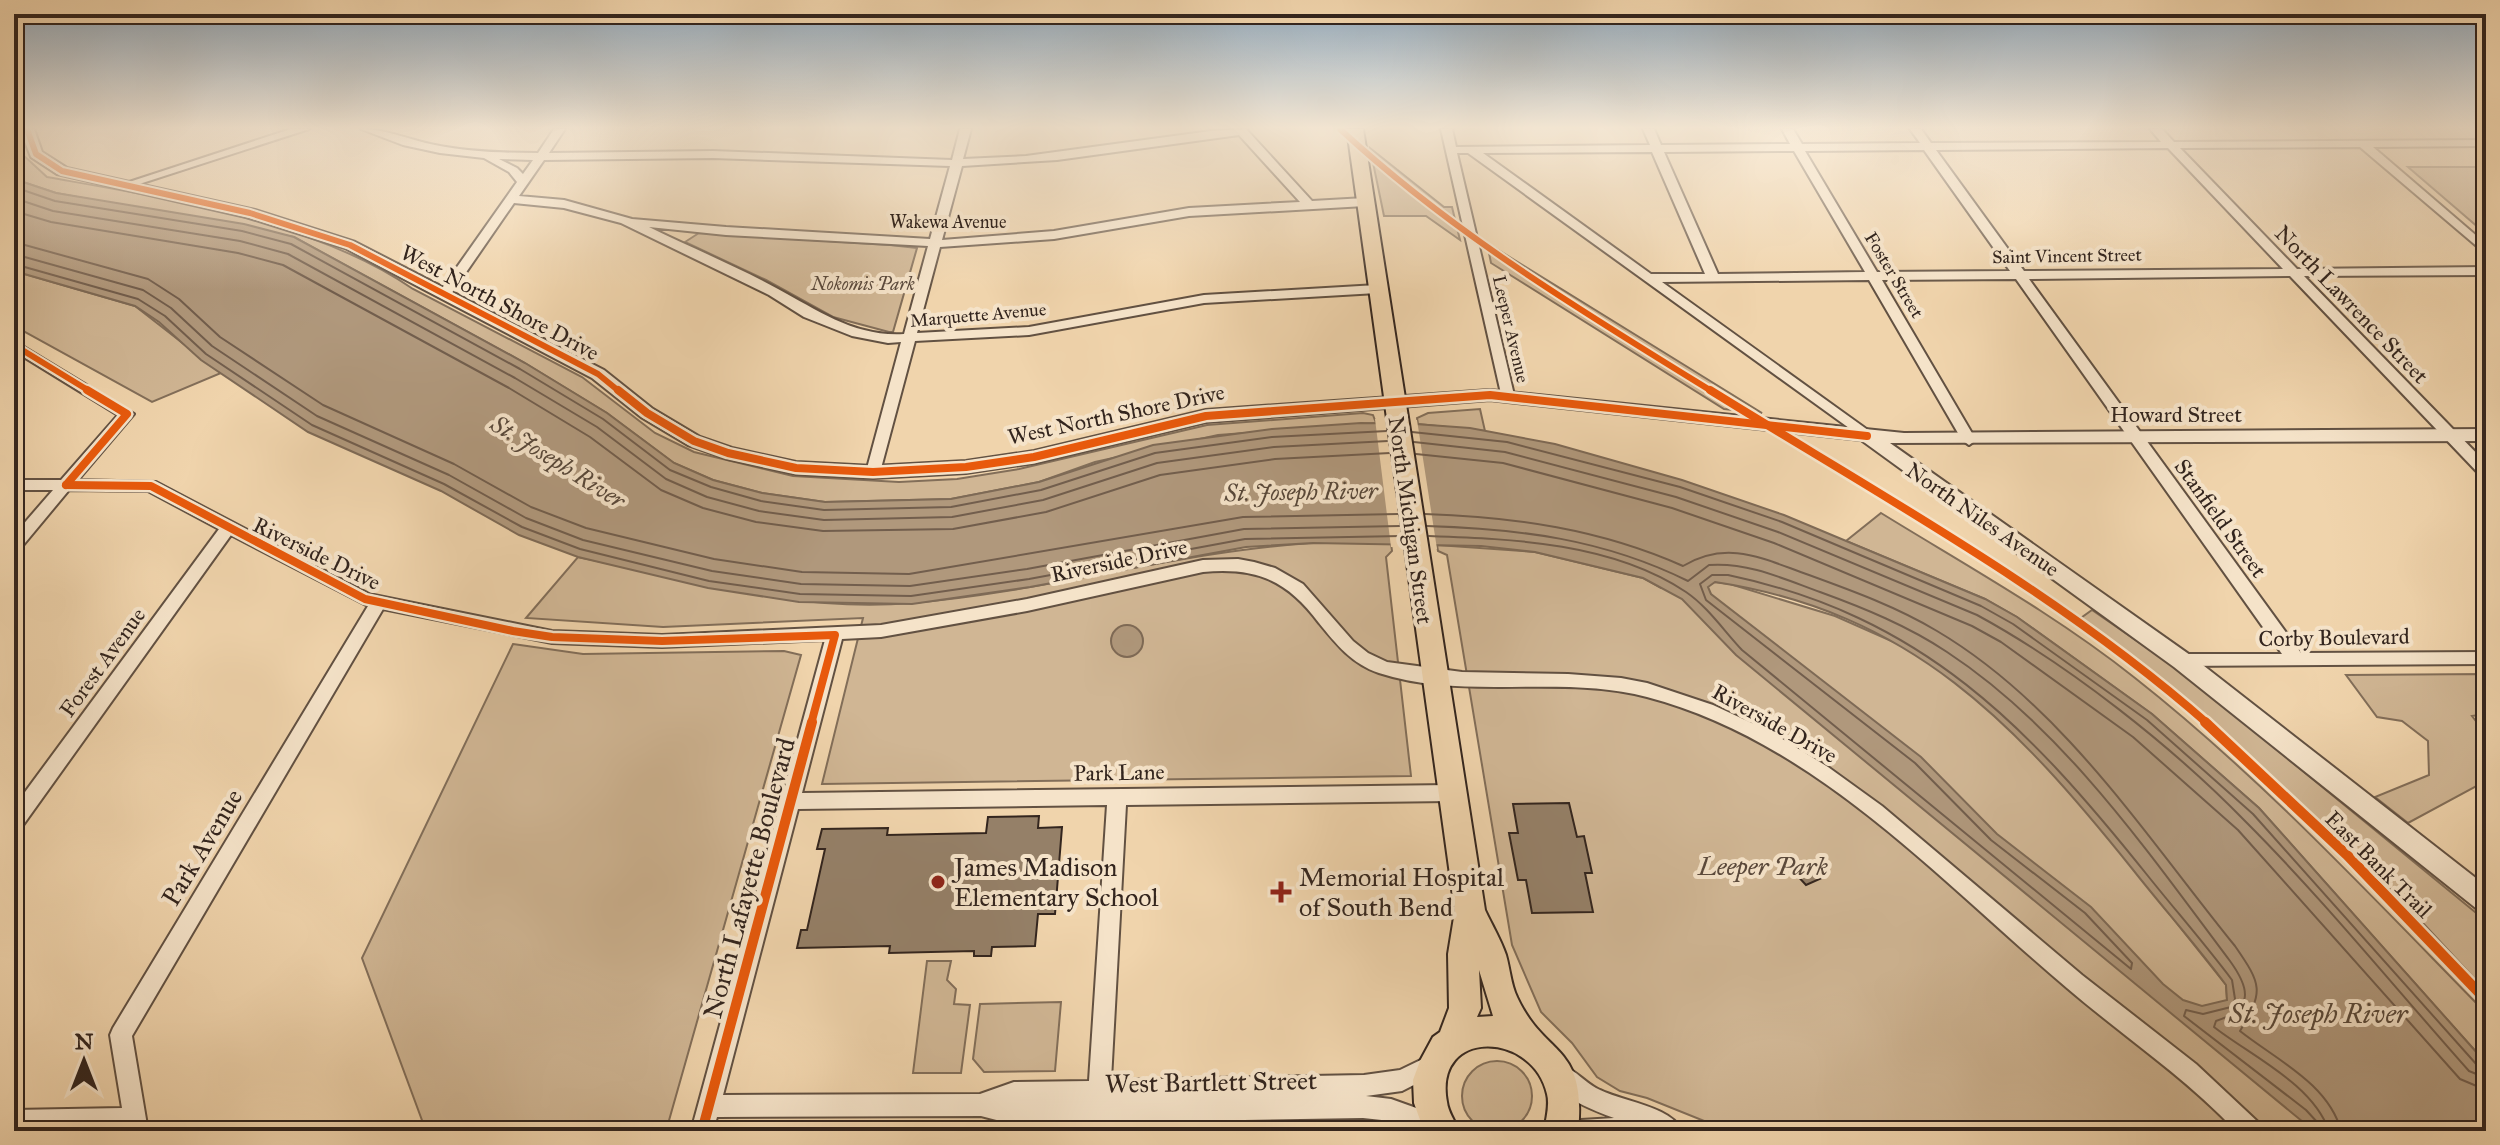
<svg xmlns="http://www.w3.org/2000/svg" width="2500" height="1145" viewBox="0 0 2500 1145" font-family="'IM FELL Great Primer',serif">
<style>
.green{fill:#d0b694;stroke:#826e59;stroke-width:2}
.water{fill:#b0987c;stroke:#7e6a56;stroke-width:2;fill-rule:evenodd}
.pier{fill:#f0d4ac}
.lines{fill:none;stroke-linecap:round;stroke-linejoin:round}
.shore{stroke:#725e4d;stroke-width:2}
.building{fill:#958068;stroke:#33251e;stroke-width:2}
.minor-casing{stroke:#625142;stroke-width:4}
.tertiary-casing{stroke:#625142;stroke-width:4}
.primary-casing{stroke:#33251e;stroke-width:4}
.minor{fill:#f5e3c9;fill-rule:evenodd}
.tertiary{fill:#f5e3c9;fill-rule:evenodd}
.primary{fill:#f0d4ac;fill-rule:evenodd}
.cycleway-far2-casing{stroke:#f5e3c9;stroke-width:10}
.cycleway-far1-casing{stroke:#f5e3c9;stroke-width:13}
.cycleway-casing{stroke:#f5e3c9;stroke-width:15}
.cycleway-far2{stroke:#e8590c;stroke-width:6}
.cycleway-far1{stroke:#e8590c;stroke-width:8}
.cycleway{stroke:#e8590c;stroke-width:10}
.poi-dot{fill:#8f2418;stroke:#f5e3c9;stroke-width:3}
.labels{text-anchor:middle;stroke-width:8;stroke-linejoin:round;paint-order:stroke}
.far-street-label{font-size:18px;fill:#33251e;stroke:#f5e3c9}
.far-park-label{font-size:18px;font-style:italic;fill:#5a493c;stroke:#f5e3c9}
.street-label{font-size:22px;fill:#33251e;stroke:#f5e3c9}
.water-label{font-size:24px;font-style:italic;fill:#58483a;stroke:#f5e3c9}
.near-street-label{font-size:26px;fill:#33251e;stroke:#f5e3c9}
.near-park-label{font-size:26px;font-style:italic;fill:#5a493c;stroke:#f5e3c9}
.near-poi-label{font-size:26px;fill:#33251e;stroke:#f5e3c9;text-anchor:start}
.near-water-label{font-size:28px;font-style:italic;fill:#58483a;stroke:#f5e3c9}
</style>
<rect width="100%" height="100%" fill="#f0d4ac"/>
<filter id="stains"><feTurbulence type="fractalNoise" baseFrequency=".0025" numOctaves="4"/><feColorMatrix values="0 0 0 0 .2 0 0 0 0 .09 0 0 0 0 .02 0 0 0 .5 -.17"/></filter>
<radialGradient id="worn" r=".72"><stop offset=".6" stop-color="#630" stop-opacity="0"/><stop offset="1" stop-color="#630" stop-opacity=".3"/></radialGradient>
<!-- green -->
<g class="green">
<path d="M14,137L23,155L47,177C164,198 315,221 413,289L582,377L655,433L694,452L793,476L899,482L957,479L1019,469L1207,425L1363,413L1373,415L1376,423L1218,435L1095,462L1039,482L951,499L825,502L762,493L713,480L674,463L607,413L525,363L294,237L56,193L14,179Z"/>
<polygon points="1370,148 1444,207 1452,207 1460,240 1426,216 1384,216"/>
<polygon points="2408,167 2486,167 2486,234"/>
<polygon points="699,233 890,245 917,248 893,332 889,332 833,317 766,280 685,242"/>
<polygon points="1487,243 1762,413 1724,409 1491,263"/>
<polygon points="14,271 135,306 221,373 152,402 14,326"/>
<polygon points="1480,409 1485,431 1418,424 1417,418 1428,413"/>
<path d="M1881,513C1967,566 2056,615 2135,678C2262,778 2373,898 2486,1013V1063L2259,808L2152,714L2017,617L1985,599L1846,541Z"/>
<path d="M1313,543H1391L1392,551L1386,557L1411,776L822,784L863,618L663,627L526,618L578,557C689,580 797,613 912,603C1047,592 1178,551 1313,543Z"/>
<polygon points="1437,545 1535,552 1643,578 1661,588 1715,582 1730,584 1835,616 1896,643 1938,668 1969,692 2006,724 2084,807 2226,985 2227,1000 2301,1116 2314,1131 1729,1131 1647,1098 1620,1091 1597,1077 1572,1043 1541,1012 1512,945 1447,555 1438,551"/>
<polygon points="2092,610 2182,672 2486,921 2486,991 2395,893 2200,712 2078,620"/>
<polygon points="513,644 583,654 784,651 801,655 666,1131 426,1131 362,958"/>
<polygon points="2486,674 2486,714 2472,716 2486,734 2486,781 2408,823 2375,797 2429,775 2428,741 2402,721 2377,717 2346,675"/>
<polygon points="927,961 951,961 947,980 956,989 954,1004 970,1005 961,1073 913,1073"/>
<polygon points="1061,1002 1055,1071 984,1072 973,1059 980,1004"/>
<circle cx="1497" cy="1096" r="35"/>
</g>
<!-- water -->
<g class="water">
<path d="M14,179L56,193L244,224L294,237L525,363L607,413L674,463L713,480L762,493L825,502L951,499L1039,482L1153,445L1272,429L1361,423L1415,424L1470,428L1555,444L1682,480L1784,515L1985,599L2017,617L2152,714L2259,808L2486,1063V1131H2314L1736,655L1682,599L1643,578L1535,552L1481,546L1313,543L1246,547L1030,587L912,604L799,602L708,588L578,557L519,535L441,491L308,432L201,360L159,322L135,306L14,271ZM1715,582C1912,612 2016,724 2134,871C2164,909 2197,946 2226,985L2227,1000L2202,1006L2183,1000L2163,984L2091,907L1997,834L1921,757L1711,594L1708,587Z"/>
<circle cx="1127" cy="641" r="16"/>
</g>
<!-- pier -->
<polygon class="pier" points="1375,419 1417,420 1437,549 1391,547"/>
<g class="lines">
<!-- shore -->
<g class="shore">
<polyline points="14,187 55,201 242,231 291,244 520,369 603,419 670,470 711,487 761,501 824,510 951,507 1041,490 1155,453 1272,437 1387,431"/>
<polyline points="14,198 53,211 240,241 288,254 515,378 597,427 666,479 707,497 759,511 824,520 952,517 1043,500 1157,463 1274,447 1388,441"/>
<polyline points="14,211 51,222 238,253 283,265 509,388 590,437 661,490 703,508 756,522 823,531 953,529 1046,512 1160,475 1275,459 1390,453"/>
<polyline points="14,242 148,279 179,299 220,337 323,405 454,464 531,507 586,528 714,559 802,572 909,574 1243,517 1398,514"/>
<polyline points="14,254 143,290 171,308 212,346 317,416 449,475 526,518 583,540 712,571 801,584 910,586 1027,569 1244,529 1400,526"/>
<polyline points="14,264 138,299 165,316 206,354 312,425 444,484 522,527 580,549 709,581 800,594 911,596 1029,579 1245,539 1401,536"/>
<polyline points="1412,432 1507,442 1680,487 1782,522 1981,606 2013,624 2147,720 2253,814 2477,1065 2486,1067"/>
<path d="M1414,442L1505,452L1676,497L1778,532L1977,615C2069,665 2173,747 2246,822C2324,900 2395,988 2469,1071L2486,1078"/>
<polyline points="1416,454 1503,463 1672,508 1774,543 1972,626 2001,642 2133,737 2238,830 2460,1079 2486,1090"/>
<path d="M1425,514C1515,517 1600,529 1683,566C1728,539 1763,559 1809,575C1853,591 1897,607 1937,631C2062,705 2145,835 2235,946C2262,985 2264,991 2240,1031C2275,1059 2329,1084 2341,1131"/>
<path d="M1427,526C1521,529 1603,539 1688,581L1709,565C1748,562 1784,579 1820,592C1864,608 1908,626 1947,652C2063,728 2148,852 2230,961C2251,990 2253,1009 2216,1021L2214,1027C2251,1056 2313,1084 2329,1131"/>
<path d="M1429,536C1514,539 1613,543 1686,592C1708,607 1724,631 1742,650L2131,969L2132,963L2085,913L1991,840L1915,763L1706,600L1700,584L1712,575H1728C1923,616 2028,726 2148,876C2176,911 2205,944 2232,980L2235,999L2231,1007L2203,1014L2186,1010L2184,1016L2306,1110L2318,1123L2319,1131"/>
</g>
</g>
<!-- building -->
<g class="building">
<polygon points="1569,803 1577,837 1584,836 1592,873 1585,873 1593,912 1532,913 1526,880 1518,880 1509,833 1518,833 1513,804"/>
<polygon points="1039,816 1038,828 1062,827 1055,914 1038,914 1035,946 992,947 991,956 974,956 974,951 889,953 890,946 797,948 801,930 807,930 825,849 817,849 822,829 888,828 887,835 986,833 988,817"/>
<polygon points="1811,866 1822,878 1806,885 1795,873"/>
</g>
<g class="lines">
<!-- minor casing -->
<g class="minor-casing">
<g id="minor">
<polygon points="291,129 309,129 130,187 120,185"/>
<path d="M361,129C386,129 410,140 435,145C469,152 504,153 538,153L554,129H565L549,153L713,151L952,160L960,129H971L963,159L1026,156L1211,131L1246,129L1312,201L1365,198L1371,202L1365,206L1189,216L1054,239L940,247L917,333L1029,327L1204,295L1377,285L1383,289L1377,293L1204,303L1029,335L915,341L880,472L873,477L866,472L901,342L888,343L852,336L804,317L769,295L621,223L564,208L514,203L449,297H439L438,294L517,182L509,172L484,158L440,153L403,145ZM1239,135L1300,202L1189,208L1054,231L942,240L962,166L1057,160ZM713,158L950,166L930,239L726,227L632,219L564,200L519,196L544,160ZM499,159L533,160L523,174L517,168ZM649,227L726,235L928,246L904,334C855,337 819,311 778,289C736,266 692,248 649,227Z"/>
<path d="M1441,129H1452L1456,147L1650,145L1643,129H1654L1661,145L1790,144L1782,129H1793L1802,144L1920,143L1910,129H1921L1931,143L2161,142L2150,129H2162L2174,142L2486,140V146L2373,147L2486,244V254L2360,147L2180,148L2297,269L2486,267V275L2304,276L2486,463V477L2481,476L2290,276L2029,279L2301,653L2486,652V664L2176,666L2173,661L2176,656L2182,654H2282L2016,279L1882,280L1976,440L1969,445L1962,440L1869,280L1662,282L1872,433L1874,436L1872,439L1867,441L1468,153H1457L1514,395L1512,398H1502ZM2168,148L2283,269L2024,271L1936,150ZM1924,150L2010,271L1877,272L1805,151ZM1794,151L1865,272L1718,274L1664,152ZM1652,152L1705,274H1651L1483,153Z"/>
<path d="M14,341L134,414L78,480L156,482L369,594L552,631L662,635L881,625L1027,599L1203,560L1238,559L1254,562L1275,568L1303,584L1353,641L1368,653L1387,662L1462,672L1568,674L1621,678L1647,683L1713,705L1771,732L1828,767L1882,806L2082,975L2196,1064L2259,1123L2262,1131H2236C2185,1077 2123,1036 2067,988C1939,880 1815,741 1647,697C1562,674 1463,701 1379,673C1352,664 1336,644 1319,623C1287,580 1256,567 1203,572L1027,611L881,637L842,639L802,793L1450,785L1457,788L1459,793L1457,798L1450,801L1126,805L1111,1080L1364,1075L1400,1070L1433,1054L1441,1057L1444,1064L1441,1071L1402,1091L1366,1096L1391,1099L1447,1119L1450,1127L1448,1131H1419L1391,1121L1363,1118L1012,1124L981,1116L717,1117L713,1131H691L825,640L662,647L552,643L383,609L132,1036L148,1131H14V1110L122,1108L110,1035L113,1028L368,606L231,535L21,828L14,830V807L219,529L148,491L69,490L20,549L14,551V535L53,490H14V480H61L118,415L14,351ZM1107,805L1089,1081L1014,1082L980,1094L723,1095L798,809Z"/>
<path d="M1564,1066C1576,1071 1585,1082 1596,1088C1619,1101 1672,1106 1682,1131H1570L1573,1123L1581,1120L1614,1118C1593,1110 1563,1100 1553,1077L1556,1069Z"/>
</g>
</g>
<!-- tertiary casing -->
<g class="tertiary-casing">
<polygon id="tertiary" points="20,129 34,129 42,152 67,168 255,210 355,242 604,370 653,409 700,437 732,448 796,462 873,466 966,461 1034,451 1206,410 1490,390 1904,433 2486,429 2486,441 1890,443 2190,655 2486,886 2486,912 2477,909 2174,667 1861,440 1490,400 1206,422 1034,463 966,473 873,478 796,474 728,459 688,445 641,417 592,378 345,248 246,217 57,174 31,157"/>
</g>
<!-- primary casing -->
<g class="primary-casing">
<path id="primary" d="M1347,129H1363L1485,910C1492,925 1501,940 1506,955C1510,969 1511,985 1517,997C1545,1058 1587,1043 1578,1131H1544C1546,1119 1550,1105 1547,1094C1533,1031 1433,1028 1447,1102C1448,1112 1455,1121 1459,1131H1424L1414,1103L1413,1080L1420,1061L1433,1037L1440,1032L1449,1008L1448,954L1455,911ZM1479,970L1493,1016L1477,1017L1481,1008Z"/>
</g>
<!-- minor -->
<use href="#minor" class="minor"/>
<!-- tertiary -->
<use href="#tertiary" class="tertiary"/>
<!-- primary -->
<use href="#primary" class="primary"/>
<!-- cycleway-far2 casing -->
<g class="cycleway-far2-casing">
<g id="cycleway-far2">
<polyline points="27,129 36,154 62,171 250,213 350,245 598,374 620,392"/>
<path d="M1340,129C1452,233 1583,312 1713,392"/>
<polyline points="14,345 91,392"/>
</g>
</g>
<!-- cycleway-far1 casing -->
<g class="cycleway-far1-casing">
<g id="cycleway-far1">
<polyline points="618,390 647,413 694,441 728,453 796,468 873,472 966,467 1034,457 1206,416 1490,395 1867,436"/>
<path d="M1710,390C1878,494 2058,592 2208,724"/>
<polyline points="66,485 127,414 87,390"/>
<polyline points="66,485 151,486 365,599 513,631 552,637 662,641 835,635 811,724"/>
</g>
</g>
<!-- cycleway casing -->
<g class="cycleway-casing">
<g id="cycleway">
<polyline points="2205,722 2347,855 2486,1000"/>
<polyline points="702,1131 812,722"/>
</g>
</g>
<!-- cycleway-far2 -->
<use href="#cycleway-far2" class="cycleway-far2"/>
<!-- cycleway-far1 -->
<use href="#cycleway-far1" class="cycleway-far1"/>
<!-- cycleway -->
<use href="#cycleway" class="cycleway"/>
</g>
<!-- sky -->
<linearGradient id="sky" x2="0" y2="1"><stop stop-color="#91a9bd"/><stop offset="0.44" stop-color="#f8ecda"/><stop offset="1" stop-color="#f8ecda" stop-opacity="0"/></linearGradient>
<rect width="2500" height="290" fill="url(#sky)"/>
<!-- markers -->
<g class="poi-dot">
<circle cx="938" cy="882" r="8"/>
<path d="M1277 880h8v8h8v8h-8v8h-8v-8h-8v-8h8z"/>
</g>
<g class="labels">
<!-- far-street labels -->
<g class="far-street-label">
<text x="948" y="228">Wakewa Avenue</text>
<text transform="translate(2067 256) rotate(-1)" y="6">Saint Vincent Street</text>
<text transform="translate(1894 275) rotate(59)" y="6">Foster Street</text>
<text transform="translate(978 315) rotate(-5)" y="6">Marquette Avenue</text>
<text transform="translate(1511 329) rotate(77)" y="6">Leeper Avenue</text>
</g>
<!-- far-park labels -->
<g class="far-park-label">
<text x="863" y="290">Nokomis Park</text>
</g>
<!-- street labels -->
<g class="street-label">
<text transform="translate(500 302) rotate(28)" y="8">West North Shore Drive</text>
<text transform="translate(2352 304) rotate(46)" y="8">North Lawrence Street</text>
<text transform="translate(1116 414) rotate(-12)" y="8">West North Shore Drive</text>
<text x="2176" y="422">Howard Street</text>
<text transform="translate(2221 518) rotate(54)" y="8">Stanfield Street</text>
<text transform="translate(1983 519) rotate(35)" y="8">North Niles Avenue</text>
<text transform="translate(1411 520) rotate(82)" y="8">North Michigan Street</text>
<text transform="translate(317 553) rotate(26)" y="8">Riverside Drive</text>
<text transform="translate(1119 560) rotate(-12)" y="8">Riverside Drive</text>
<text transform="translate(2334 637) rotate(-1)" y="8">Corby Boulevard</text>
<text transform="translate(102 662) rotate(-54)" y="8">Forest Avenue</text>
<text transform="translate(1775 723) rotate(29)" y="8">Riverside Drive</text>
<text transform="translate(1119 772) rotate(-1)" y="8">Park Lane</text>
<text transform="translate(2379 864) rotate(45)" y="8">East Bank Trail</text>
</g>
<!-- water labels -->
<g class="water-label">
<text transform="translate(558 462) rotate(32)" y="8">St. Joseph River</text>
<text transform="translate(1301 492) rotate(-1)" y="8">St. Joseph River</text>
</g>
<!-- near-street labels -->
<g class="near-street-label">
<text transform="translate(202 847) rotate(-59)" y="9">Park Avenue</text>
<text transform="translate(749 878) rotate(-75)" y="9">North Lafayette Boulevard</text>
<text transform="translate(1211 1082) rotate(-1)" y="9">West Bartlett Street</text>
</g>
<!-- near-park labels -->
<g class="near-park-label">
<text x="1763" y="875">Leeper Park</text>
</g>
<!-- near-poi labels -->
<g class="near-poi-label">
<text x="954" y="876">James Madison<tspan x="954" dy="30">Elementary School</tspan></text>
<text x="1299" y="886">Memorial Hospital<tspan x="1299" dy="30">of South Bend</tspan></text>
</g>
<!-- near-water labels -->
<g class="near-water-label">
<text x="2318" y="1023">St. Joseph River</text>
</g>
</g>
<!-- margin -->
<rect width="2500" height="1145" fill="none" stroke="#f0d4ac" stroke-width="48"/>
<rect x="16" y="16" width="2468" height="1113" fill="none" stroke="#33251e" stroke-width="4"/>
<rect x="24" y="24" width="2452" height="1097" fill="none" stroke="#33251e" stroke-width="2"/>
<!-- north arrow -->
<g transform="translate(84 1061)" stroke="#f5e3c9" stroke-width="6" paint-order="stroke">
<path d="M0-6L14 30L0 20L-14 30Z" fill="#33251e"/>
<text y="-12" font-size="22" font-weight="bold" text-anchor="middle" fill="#33251e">N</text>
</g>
<rect width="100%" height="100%" filter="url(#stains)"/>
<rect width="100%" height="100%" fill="url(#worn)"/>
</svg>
